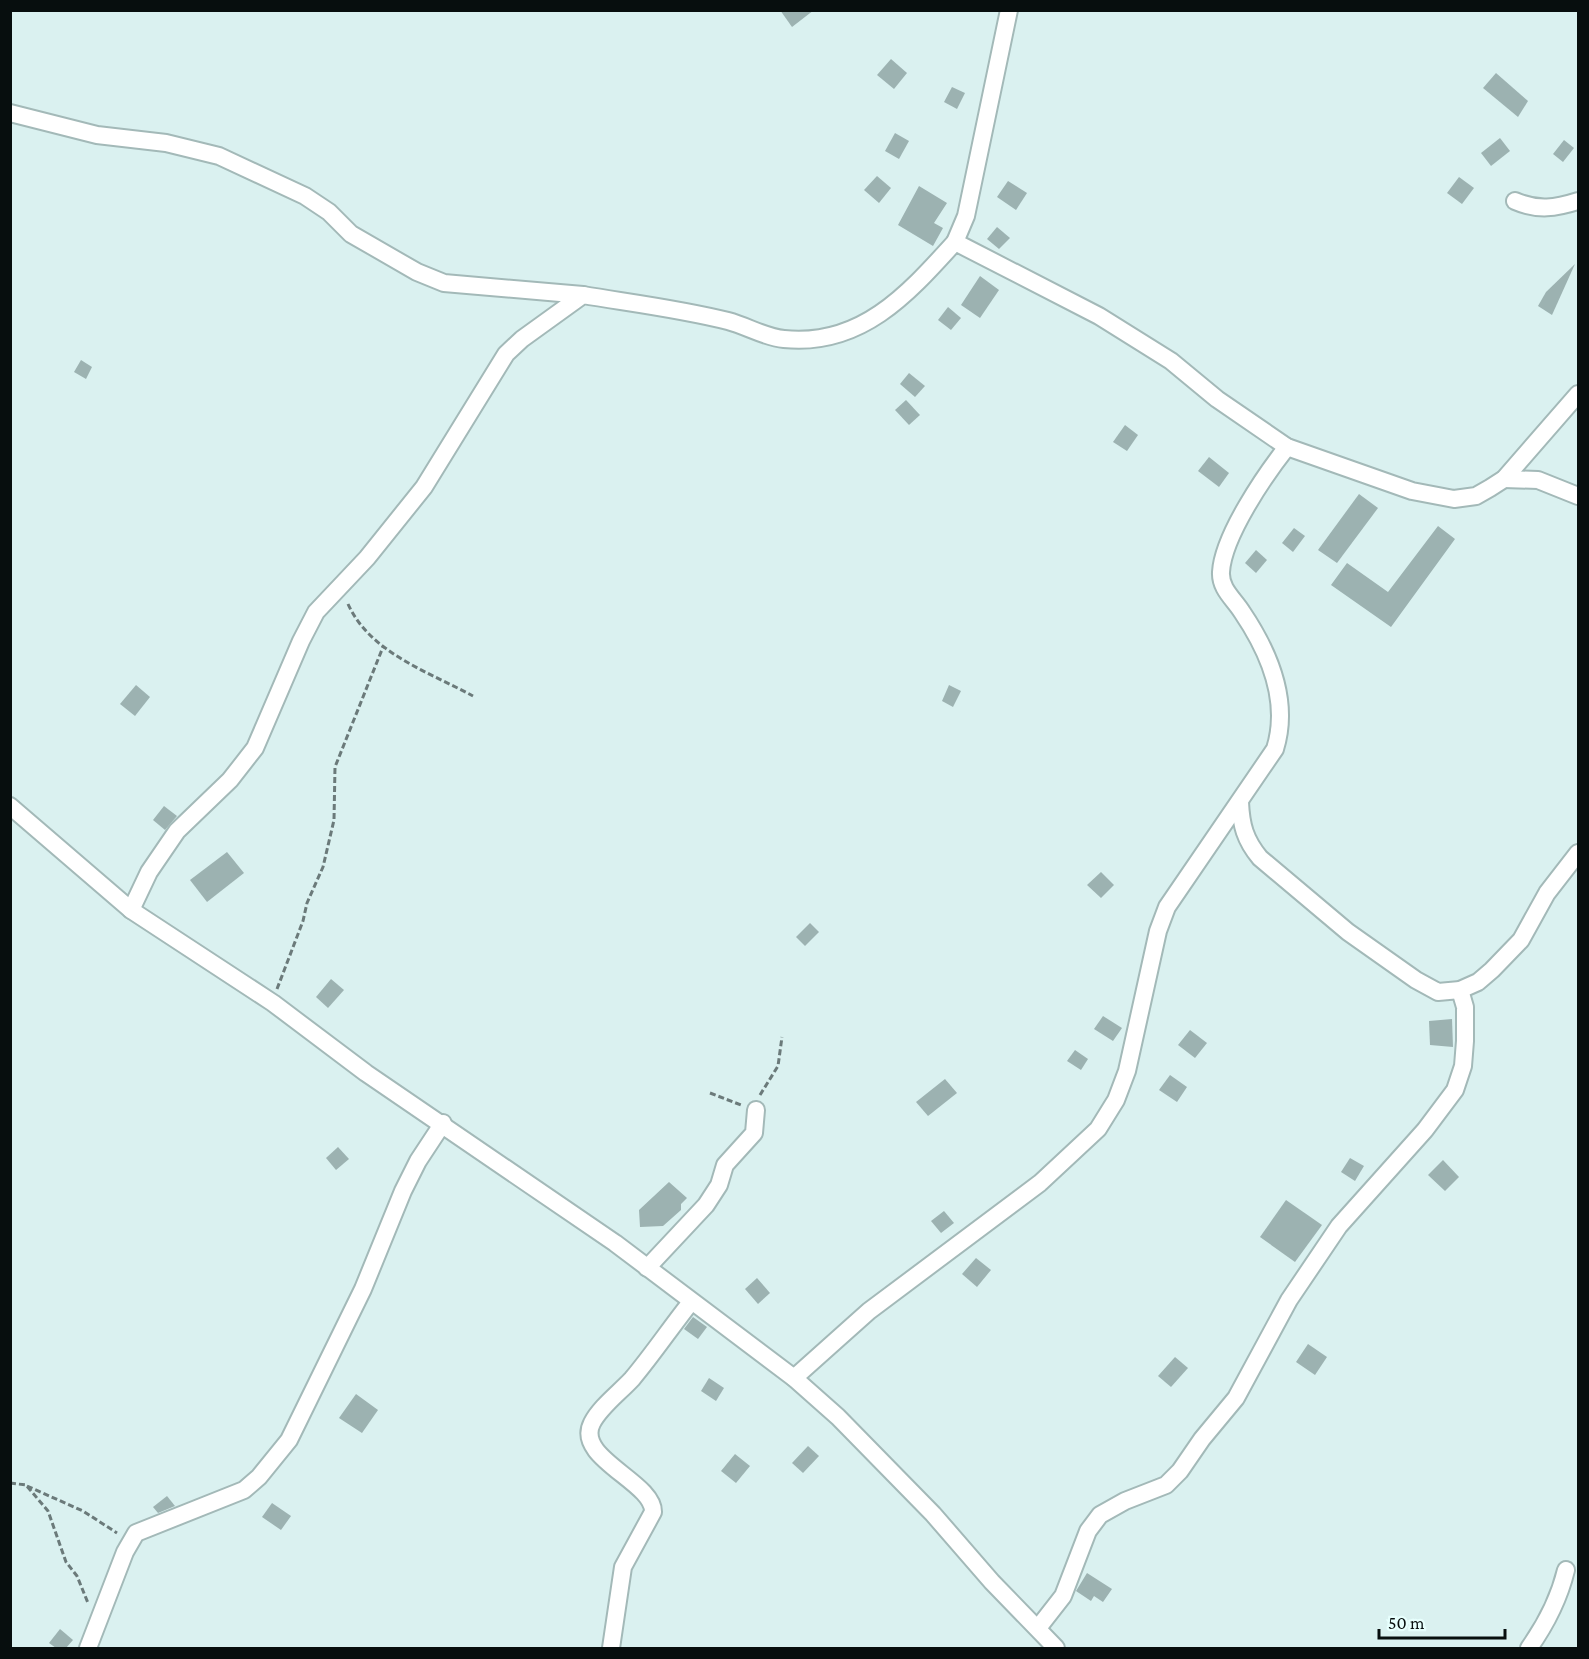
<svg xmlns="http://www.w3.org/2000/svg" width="1589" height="1659" viewBox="0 0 1589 1659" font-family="'Crimson Pro',serif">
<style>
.building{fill:#9cb2b1}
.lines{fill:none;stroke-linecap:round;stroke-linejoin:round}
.minor-casing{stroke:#a3b9b8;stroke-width:20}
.path{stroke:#6b7a7a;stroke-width:3;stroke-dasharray:6 3;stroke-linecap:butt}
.minor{stroke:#fff;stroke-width:16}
</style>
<rect width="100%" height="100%" fill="#daf1f0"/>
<!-- building -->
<g class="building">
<polygon points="780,10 814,10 792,27"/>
<polygon points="891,59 907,73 894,89 877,75"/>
<polygon points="1496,73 1528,101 1518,117 1483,88"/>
<polygon points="952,87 965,93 957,109 944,102"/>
<polygon points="895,133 909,141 899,159 885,151"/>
<polygon points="1500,138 1510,151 1491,166 1481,153"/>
<polygon points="1564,140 1574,148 1563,162 1553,154"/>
<polygon points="877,176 891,188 879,203 864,190"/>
<polygon points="1459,177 1474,188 1462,204 1447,193"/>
<polygon points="1008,181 1027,193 1016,210 997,197"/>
<polygon points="919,186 947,203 934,223 943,228 933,246 898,225"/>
<polygon points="997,227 1010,238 999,249 987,239"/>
<polygon points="1575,264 1552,315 1538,306 1546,292"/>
<polygon points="980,276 999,290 980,318 961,305"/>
<polygon points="948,307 961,318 951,330 938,320"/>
<polygon points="81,360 92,367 86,379 74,372"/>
<polygon points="909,373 925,386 915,397 900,384"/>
<polygon points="906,400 920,415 909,425 895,410"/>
<polygon points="1125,425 1138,435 1127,451 1113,442"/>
<polygon points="1209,457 1229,473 1219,487 1198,471"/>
<polygon points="1359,494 1378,508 1337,563 1318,550"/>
<polygon points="1438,526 1455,539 1391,627 1331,585 1347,563 1388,592"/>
<polygon points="1294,528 1305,536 1293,552 1282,543"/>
<polygon points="1256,550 1267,560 1256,573 1245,563"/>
<polygon points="136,685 150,697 135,716 120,704"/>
<polygon points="949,685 961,691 953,707 942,701"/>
<polygon points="164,806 177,816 165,830 153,820"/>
<polygon points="227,852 244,873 207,902 190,880"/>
<polygon points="1101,872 1114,885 1101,898 1087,885"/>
<polygon points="810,923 819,932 805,946 796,937"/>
<polygon points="331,979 344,990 328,1008 316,997"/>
<polygon points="1103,1016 1122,1028 1113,1041 1094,1029"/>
<polygon points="1452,1019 1453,1047 1430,1045 1429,1021"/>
<polygon points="1190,1030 1207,1043 1195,1058 1178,1045"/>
<polygon points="1075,1050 1088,1059 1081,1070 1067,1061"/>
<polygon points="1170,1075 1187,1087 1177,1102 1159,1090"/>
<polygon points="945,1079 957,1093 928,1116 916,1102"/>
<polygon points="338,1147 349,1159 336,1170 326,1158"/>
<polygon points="1350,1158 1364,1166 1355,1181 1341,1172"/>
<polygon points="1443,1160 1459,1177 1445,1191 1428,1175"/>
<polygon points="669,1182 687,1198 681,1204 681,1210 663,1226 640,1227 639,1210"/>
<polygon points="1286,1200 1322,1225 1295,1262 1260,1237"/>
<polygon points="944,1211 954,1223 941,1233 931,1221"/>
<polygon points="976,1258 991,1270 977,1287 962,1274"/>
<polygon points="757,1278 770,1293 758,1304 745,1289"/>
<polygon points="693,1317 707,1327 698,1339 684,1329"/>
<polygon points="1308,1344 1327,1357 1315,1375 1296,1362"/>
<polygon points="1175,1357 1188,1368 1171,1387 1158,1376"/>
<polygon points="709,1378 724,1388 716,1401 701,1391"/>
<polygon points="356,1394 378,1410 362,1433 339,1418"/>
<polygon points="808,1446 819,1456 803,1473 792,1463"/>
<polygon points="735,1454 750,1466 736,1483 721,1471"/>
<polygon points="167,1496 175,1506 158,1513 153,1507"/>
<polygon points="272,1503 291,1516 281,1530 262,1517"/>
<polygon points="1087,1573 1112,1589 1103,1602 1094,1596 1091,1601 1076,1591"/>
<polygon points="60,1629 73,1640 66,1648 56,1648 49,1643"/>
</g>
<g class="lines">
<!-- minor casing -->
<g class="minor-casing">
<g id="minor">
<polyline points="10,113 97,135 166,143 219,156 305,196 329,212 351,234 417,272 444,283 583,295"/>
<path d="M1515,201C1538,211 1556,208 1578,201"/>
<polyline points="955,242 966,216 1009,10"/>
<polyline points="1504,479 1538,480 1578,496"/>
<path d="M1240,802C1241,825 1245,840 1260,858L1348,932L1416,980L1438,992L1460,990L1478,982L1492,970L1521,940L1547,893L1578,853"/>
<polyline points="10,806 131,910 273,1003 366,1073 615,1243 794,1378 838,1417 933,1514 992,1582 1056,1648"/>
<path d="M131,910L149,872L177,831L230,780L255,748L301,641L316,612L367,558L424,487L506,354L522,339L583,295C631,303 681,309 728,321C747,326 764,337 784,339C861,347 908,294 955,242L1099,316L1171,361L1217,399L1287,447L1412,491L1454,499L1476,496L1490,488L1504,479L1578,394"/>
<polyline points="647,1268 706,1205 719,1185 725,1165 754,1133 756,1110"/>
<path d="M794,1378L869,1311L1040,1183L1098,1129L1116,1100L1127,1071L1158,931L1167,907L1275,749C1290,701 1269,652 1242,612C1234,599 1220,589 1221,572C1223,536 1265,475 1287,447"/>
<polyline points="1038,1628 1063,1596 1088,1531 1100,1515 1125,1501 1166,1485 1180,1471 1202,1439 1236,1398 1289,1300 1339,1226 1425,1130 1455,1090 1463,1066 1465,1041 1465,1007 1460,990"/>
<polyline points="88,1648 125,1552 136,1533 244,1490 259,1477 289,1440 363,1289 403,1191 418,1161 443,1123"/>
<path d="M611,1648L623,1567L653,1512C654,1482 574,1458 592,1423C600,1407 619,1393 632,1379C653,1354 671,1327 691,1302"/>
<path d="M1529,1648C1546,1624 1559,1599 1566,1570"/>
</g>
</g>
<!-- path -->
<g class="path">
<path d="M348,604C370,653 429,672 473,696"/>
<polyline points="277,989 303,921 307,903 323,867 334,820 335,767 383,647"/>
<polyline points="710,1093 741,1105"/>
<polyline points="760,1095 778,1066 782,1037"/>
<polyline points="10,1483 26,1485 48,1511 66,1562 77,1576 88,1603"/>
<polyline points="27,1486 83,1511 117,1533"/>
</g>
<!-- minor -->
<use href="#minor" class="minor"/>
</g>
<!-- border -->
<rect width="1589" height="1659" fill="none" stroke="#070e0e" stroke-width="24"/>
<!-- scale -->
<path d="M1379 1629v9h126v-9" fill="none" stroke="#070e0e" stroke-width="3"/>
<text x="1388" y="1629" font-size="18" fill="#070e0e" stroke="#e7fffd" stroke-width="4.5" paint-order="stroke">50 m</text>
</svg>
